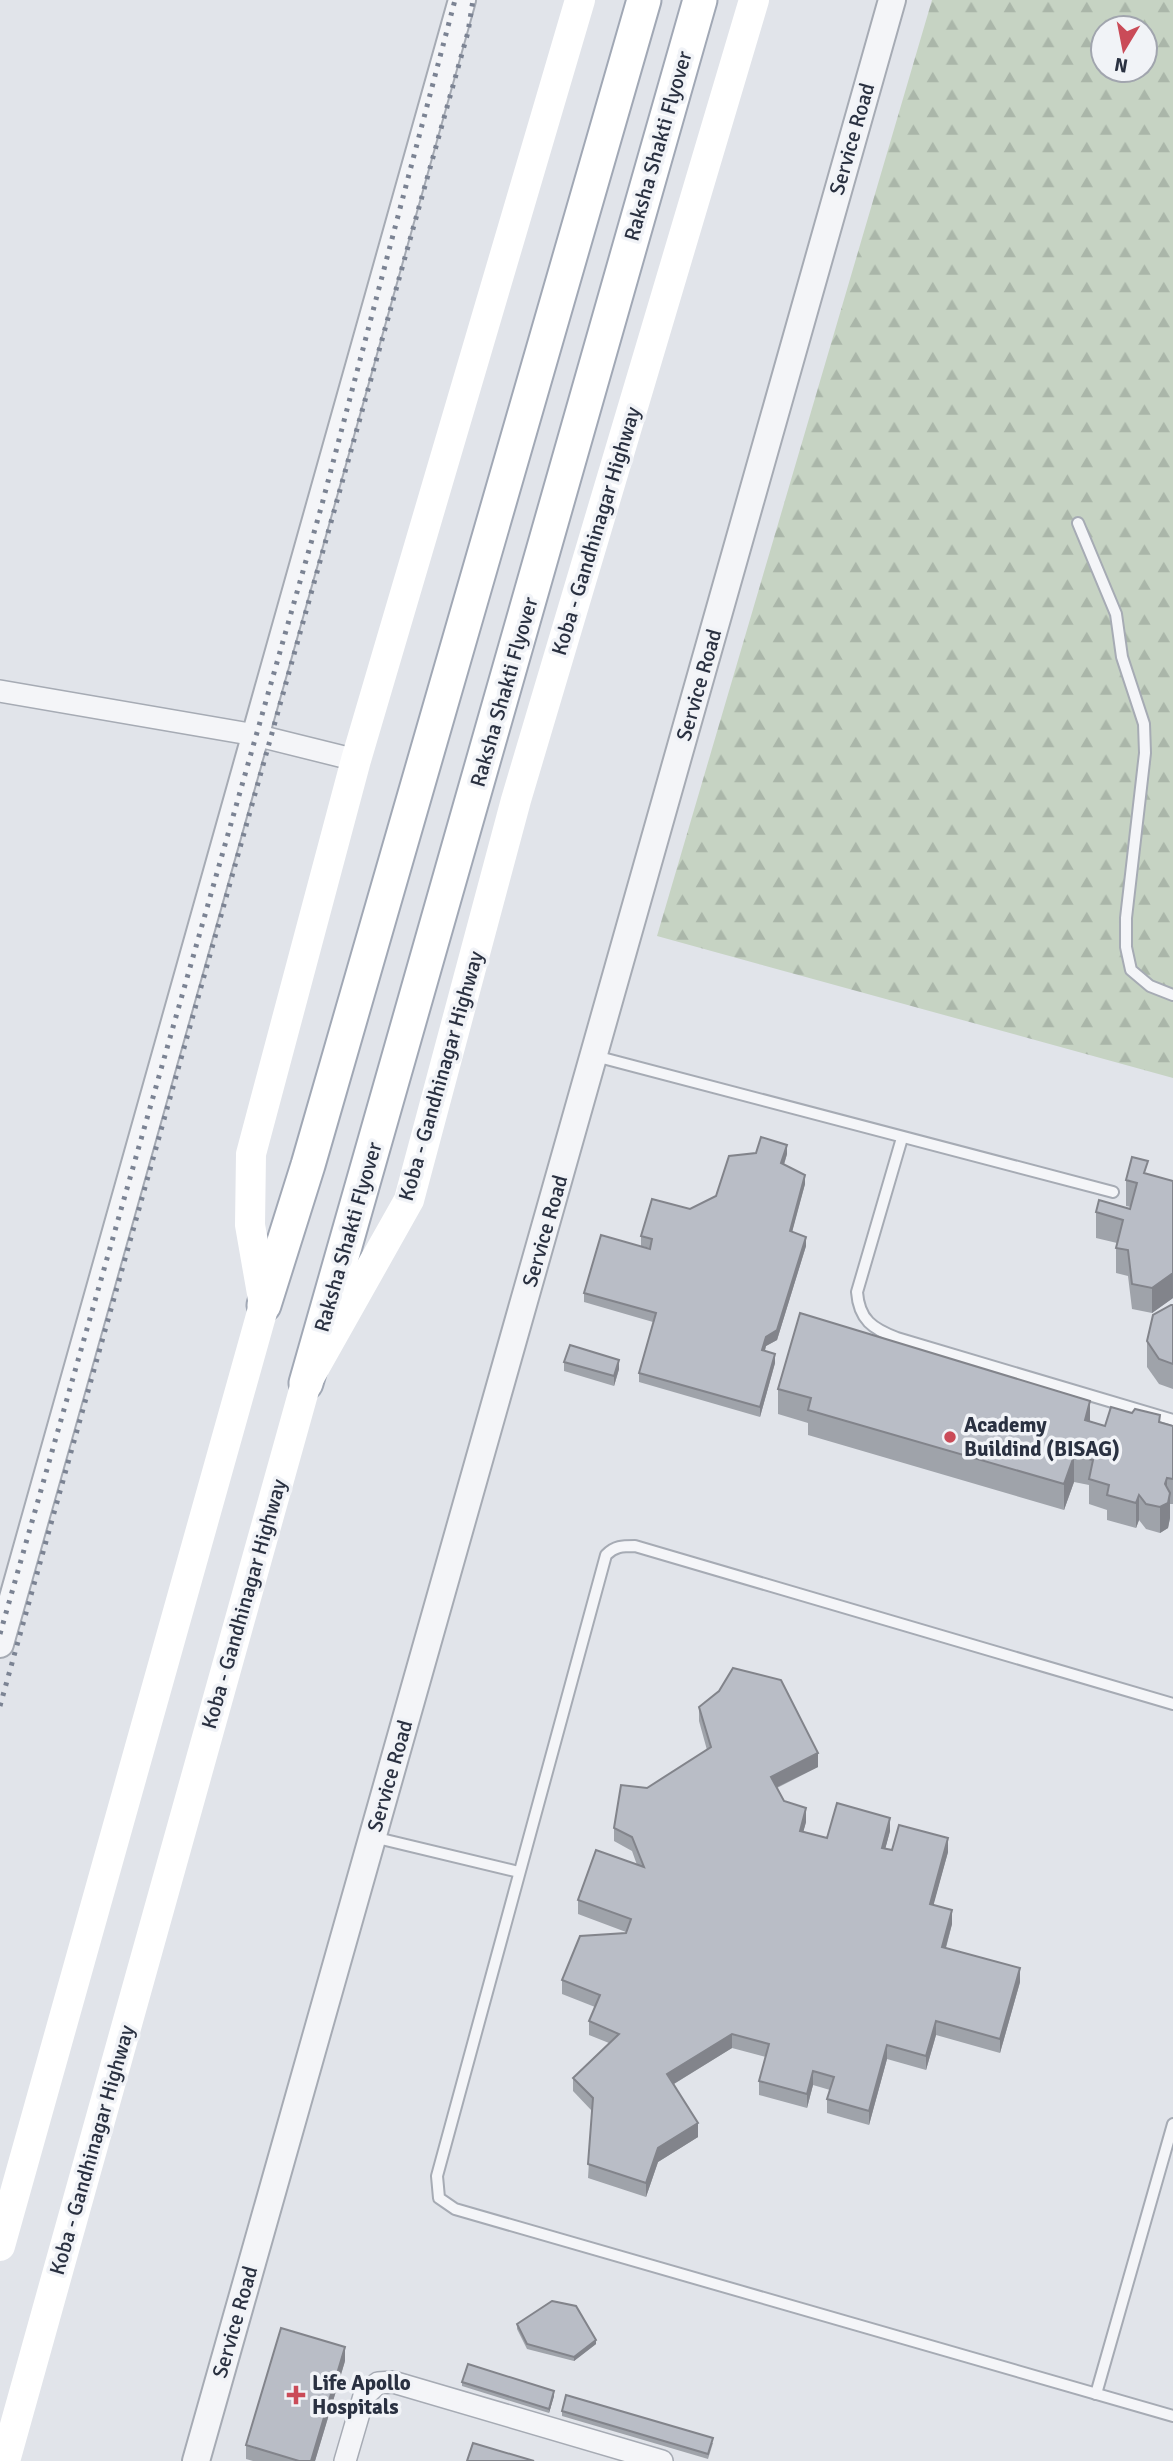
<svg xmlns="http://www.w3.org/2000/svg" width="1173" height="2461" viewBox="0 0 1173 2461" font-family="Signika,sans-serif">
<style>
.forest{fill:url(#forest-firs);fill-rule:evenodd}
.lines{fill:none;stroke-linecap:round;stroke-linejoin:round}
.service-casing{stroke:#a6abb4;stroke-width:14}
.minor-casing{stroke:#a6abb4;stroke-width:24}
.tertiary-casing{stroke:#a6abb4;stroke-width:30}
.primary-casing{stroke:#a1a8b5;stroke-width:37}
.service{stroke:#f4f5f8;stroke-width:10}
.minor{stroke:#f4f5f8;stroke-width:21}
.tertiary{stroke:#f4f5f8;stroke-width:26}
.secondary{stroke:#fff;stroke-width:30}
.primary{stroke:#fff;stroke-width:33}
.rail{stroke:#7b8393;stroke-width:5;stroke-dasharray:3.5 7;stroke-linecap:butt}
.wall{fill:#9fa3aa}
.shaded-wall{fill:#82848b}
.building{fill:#b9bdc6;stroke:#82848b;stroke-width:2}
.poi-dot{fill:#ca4b58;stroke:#f1f3f7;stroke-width:2.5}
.labels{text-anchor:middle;stroke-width:7;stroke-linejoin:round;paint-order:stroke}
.street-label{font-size:21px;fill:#2a3141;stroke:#f1f3f7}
.poi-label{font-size:21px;font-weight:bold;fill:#2a3141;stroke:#f1f3f7;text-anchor:start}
</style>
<defs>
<pattern id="forest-firs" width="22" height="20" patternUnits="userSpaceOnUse" patternTransform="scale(1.75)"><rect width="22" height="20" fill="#c6d3c3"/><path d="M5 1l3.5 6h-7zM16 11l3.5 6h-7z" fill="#aab6a9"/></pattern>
</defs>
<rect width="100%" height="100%" fill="#e1e4ea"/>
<!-- forest -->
<path class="forest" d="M932,0H1173V1078L657,936ZM1103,28H1145V70H1103Z"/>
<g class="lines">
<!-- service casing -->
<g class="service-casing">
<g id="service">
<polyline points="1078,523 1116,614 1122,657 1144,724 1145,753 1126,918 1126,947 1131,970 1150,986 1173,995"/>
<polyline points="595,1056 1113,1192"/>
<path d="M902,1138L857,1292C859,1320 873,1329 897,1338L1173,1420"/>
<path d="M1173,1704L635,1546C622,1546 615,1546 606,1555L437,2176L439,2198L455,2209L1173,2416"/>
<polyline points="373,1837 519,1872"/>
<polyline points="1096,2394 1173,2124"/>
</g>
</g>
<!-- minor casing -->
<g class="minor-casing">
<g id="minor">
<polyline points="0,691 255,735 356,760"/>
<polyline points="345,2461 364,2396 378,2383 393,2382 662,2461"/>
</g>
</g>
<!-- tertiary casing -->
<g class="tertiary-casing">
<g id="tertiary">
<polyline points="0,1644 462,0"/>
<polyline points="196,2461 892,0"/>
</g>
</g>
<!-- primary casing -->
<g class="primary-casing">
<g id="primary">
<polyline points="264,1305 308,1165 644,0"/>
<polyline points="306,1383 700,0"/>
</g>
</g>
<!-- service -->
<use href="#service" class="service"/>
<!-- minor -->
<use href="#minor" class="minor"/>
<!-- tertiary -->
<use href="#tertiary" class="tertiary"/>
<!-- secondary -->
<g class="secondary">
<polyline points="0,2246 264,1305 250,1225 251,1154 356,760 580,0"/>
<polyline points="5,2461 306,1383 409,1200 516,800 754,0"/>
</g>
<!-- primary -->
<use href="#primary" class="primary"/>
<!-- rail -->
<g class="rail">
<polyline points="0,1634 321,508 455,0"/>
<polyline points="0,1706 468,32 473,0"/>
</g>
</g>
<!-- wall -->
<g class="wall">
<polygon points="787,1154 784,1165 805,1184 792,1231 806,1246 777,1340 766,1346 765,1351 775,1363 760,1417 639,1382 639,1373 653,1322 584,1302 584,1293 650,1248 641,1246 641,1236 716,1196"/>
<polygon points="1148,1174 1173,1181 1173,1298 1152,1313 1132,1309 1128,1276 1116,1273 1116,1248 1117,1243 1096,1238 1096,1212 1130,1209 1131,1207 1126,1206 1126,1180"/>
<polygon points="1173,1305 1173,1389 1159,1384 1147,1367 1147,1341"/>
<polygon points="564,1362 619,1369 614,1386 564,1371"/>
<polygon points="778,1389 1090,1421 1105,1426 1160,1423 1173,1426 1173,1504 1170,1504 1170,1518 1168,1528 1160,1533 1146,1529 1139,1520 1136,1528 1107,1520 1107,1510 1089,1504 1089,1485 1074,1482 1064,1510 808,1435 808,1423 778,1414"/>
<polygon points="699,1707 818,1767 777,1788 784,1801 806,1822 803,1832 827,1838 890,1831 885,1849 892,1850 948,1852 933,1905 952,1924 946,1948 1020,1982 1000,2053 936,2035 926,2070 887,2059 869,2125 827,2113 827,2099 830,2090 813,2085 807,2108 759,2095 759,2081 766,2057 732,2048 674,2084 698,2137 658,2162 646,2197 588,2178 592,2111 573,2091 573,2078 609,2043 589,2035 589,2021 595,2007 562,1994 562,1980 626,1933 626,1932 578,1914 578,1900 637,1865 632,1851 614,1841 614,1828 647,1788 707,1750 699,1721"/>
<polygon points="517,2324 596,2344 574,2361 527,2349 517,2329"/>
<polygon points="345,2361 315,2461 253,2461 246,2459 246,2445"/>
<polygon points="462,2382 554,2396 549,2413 462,2386"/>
<polygon points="562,2411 713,2443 708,2459 562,2416"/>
</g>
<!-- shaded-wall -->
<g class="shaded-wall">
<polygon points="787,1145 787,1154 781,1173 781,1163"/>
<polygon points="805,1175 805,1184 790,1240 790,1231"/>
<polygon points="806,1237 806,1246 777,1340 766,1346 762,1359 762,1350 766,1337"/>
<polygon points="1173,1273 1173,1298 1152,1313 1152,1288"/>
<polygon points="775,1354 775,1363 760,1417 760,1407"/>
<polygon points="619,1360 619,1369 614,1386 614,1376"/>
<polygon points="1090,1401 1090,1426 1085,1420"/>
<polygon points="1074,1456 1074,1482 1064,1510 1064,1484"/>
<polygon points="1167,1478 1167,1503 1170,1493 1170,1518 1168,1528 1160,1533 1160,1507"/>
<polygon points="1139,1495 1139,1520 1136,1528 1136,1503"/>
<polygon points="818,1753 818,1767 771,1790 771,1777"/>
<polygon points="806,1808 806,1822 800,1844 800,1831"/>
<polygon points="890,1818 890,1831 882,1861 882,1848"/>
<polygon points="948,1838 948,1852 930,1918 930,1904"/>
<polygon points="952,1910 952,1924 942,1961 942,1947"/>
<polygon points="1020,1968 1020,1982 1000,2053 1000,2039"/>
<polygon points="936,2021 936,2035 926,2070 926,2056"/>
<polygon points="732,2034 732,2048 667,2088 667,2074"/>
<polygon points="887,2045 887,2059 869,2125 869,2111"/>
<polygon points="813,2071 813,2085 807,2108 807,2094"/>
<polygon points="698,2123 698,2137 658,2162 646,2197 646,2183 658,2148"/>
<polygon points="596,2340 596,2344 574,2361 574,2357"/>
<polygon points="345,2347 345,2361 315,2461 311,2461"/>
<polygon points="554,2391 554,2396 549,2413 549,2409"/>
</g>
<!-- building -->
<g class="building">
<polygon points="761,1137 787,1145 781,1163 805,1175 790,1231 806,1237 777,1330 766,1337 762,1350 775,1354 760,1407 639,1373 656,1313 584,1293 601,1235 650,1249 652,1239 641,1236 652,1199 690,1209 716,1196 729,1156 756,1153"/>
<polygon points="1132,1157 1148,1161 1144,1173 1173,1181 1173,1273 1152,1288 1132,1284 1128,1250 1116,1248 1123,1220 1096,1212 1099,1200 1130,1209 1137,1183 1126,1180"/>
<polygon points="1171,1305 1173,1305 1173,1364 1159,1359 1147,1341 1153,1315"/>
<polygon points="800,1313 1090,1401 1085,1420 1105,1426 1111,1407 1132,1413 1135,1409 1160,1415 1159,1422 1173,1426 1173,1479 1167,1478 1165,1484 1170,1493 1168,1503 1160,1507 1146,1504 1139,1495 1136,1503 1107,1495 1109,1485 1089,1479 1093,1460 1074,1456 1064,1484 808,1410 811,1398 778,1389"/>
<polygon points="570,1345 619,1360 614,1376 564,1362"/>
<polygon points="733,1668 781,1680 818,1753 771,1777 784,1801 806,1808 800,1831 827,1838 837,1803 890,1818 882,1848 892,1850 899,1825 948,1838 930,1904 952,1910 942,1947 1020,1968 1000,2039 936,2021 926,2056 887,2045 869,2111 827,2099 834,2077 813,2071 807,2094 759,2081 769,2044 732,2034 667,2074 698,2123 658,2148 646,2183 588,2164 593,2098 573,2078 619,2034 589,2021 600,1995 562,1980 580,1936 626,1933 631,1919 578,1900 596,1850 644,1867 632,1837 614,1828 621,1785 647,1788 711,1747 699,1707 719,1691"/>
<polygon points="552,2301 576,2306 596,2340 574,2357 527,2344 517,2324"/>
<polygon points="281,2328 345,2347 311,2461 299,2461 246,2445"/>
<polygon points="468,2364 554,2391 549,2409 462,2382"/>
<polygon points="566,2395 713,2438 708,2454 562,2411"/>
<polygon points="473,2443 534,2461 467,2461"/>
</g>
<!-- markers -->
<g class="poi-dot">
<circle cx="950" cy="1437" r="7"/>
<path d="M292.5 2384.5h7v7h7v7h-7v7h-7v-7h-7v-7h7z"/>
</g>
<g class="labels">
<!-- street labels -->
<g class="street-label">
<text transform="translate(852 139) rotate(-74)" y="7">Service Road</text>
<text transform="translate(658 146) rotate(-74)" y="7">Raksha Shakti Flyover</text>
<text transform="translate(596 531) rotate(-73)" y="7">Koba - Gandhinagar Highway</text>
<text transform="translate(699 685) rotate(-74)" y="7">Service Road</text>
<text transform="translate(504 692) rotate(-74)" y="7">Raksha Shakti Flyover</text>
<text transform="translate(441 1076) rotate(-74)" y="7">Koba - Gandhinagar Highway</text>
<text transform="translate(545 1231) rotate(-74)" y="7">Service Road</text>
<text transform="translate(348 1237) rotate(-74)" y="7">Raksha Shakti Flyover</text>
<text transform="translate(244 1604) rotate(-74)" y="7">Koba - Gandhinagar Highway</text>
<text transform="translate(390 1776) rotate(-74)" y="7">Service Road</text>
<text transform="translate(92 2150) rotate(-74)" y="7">Koba - Gandhinagar Highway</text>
<text transform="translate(235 2322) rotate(-74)" y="7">Service Road</text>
</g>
<!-- poi labels -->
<g class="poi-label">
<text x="964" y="1432">Academy<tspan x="964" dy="24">Buildind (BISAG)</tspan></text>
<text x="312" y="2390">Life Apollo<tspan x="312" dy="24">Hospitals</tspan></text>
</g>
</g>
<!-- north arrow -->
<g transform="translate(1124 49) rotate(190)"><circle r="33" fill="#f1f3f7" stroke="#a1a5ae" stroke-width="2"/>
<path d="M0-5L12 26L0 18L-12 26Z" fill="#ca4b58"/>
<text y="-10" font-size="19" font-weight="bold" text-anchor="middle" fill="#2a3141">N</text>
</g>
</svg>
